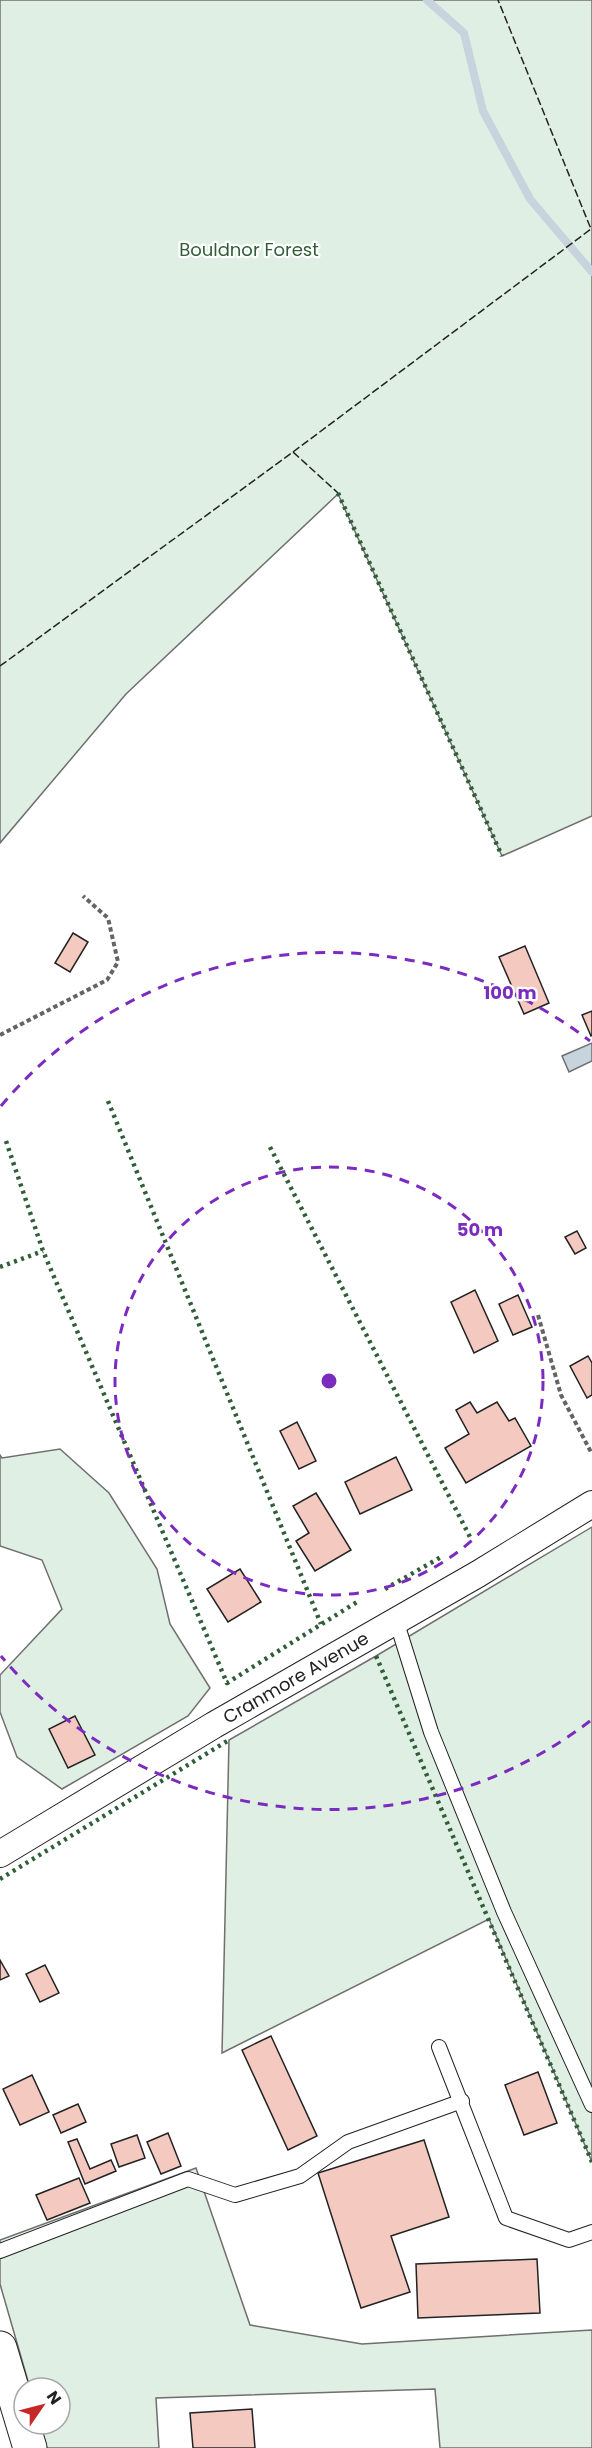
<svg xmlns="http://www.w3.org/2000/svg" width="592" height="2448" viewBox="0 0 592 2448" font-family="Poppins,sans-serif">
<style>
.green{fill:#e0efe3;stroke:#6f6f6f;stroke-width:1.5}
.water{fill:#c7d3dd;stroke:#6f6f6f;stroke-width:1.5}
.lines{fill:none;stroke-linecap:round;stroke-linejoin:round}
.stream{stroke:#c7d3dd;stroke-width:8}
.building{fill:#f3c9c0;stroke:#222;stroke-width:1.5}
.lane-casing{stroke:#222;stroke-width:16}
.street-casing{stroke:#222;stroke-width:28}
.primary-casing{stroke:#222;stroke-width:35}
.path{stroke:#646464;stroke-width:4;stroke-dasharray:4.5 3;stroke-linecap:butt}
.lane{stroke:#fff;stroke-width:14}
.street{stroke:#fff;stroke-width:26}
.primary{stroke:#fff;stroke-width:33}
.hedge{stroke:#2f5e38;stroke-width:4.5;stroke-dasharray:3 4.5;stroke-linecap:butt}
.fence{stroke:#222;stroke-width:1.5;stroke-dasharray:8 3;stroke-linecap:butt}
.ring{fill:none;stroke:#7b2cbf;stroke-width:3;stroke-dasharray:10 8}
.labels{text-anchor:middle;stroke-width:4.5;stroke-linejoin:round;paint-order:stroke}
.park-label{font-size:18px;fill:#2f5e38;stroke:#fff}
.street-label{font-size:18px;fill:#222;stroke:#fff}
.centre{fill:#7b2cbf;stroke:#fff;stroke-width:3}
.ring-label{font-size:18px;text-anchor:middle;font-weight:bold;fill:#7b2cbf;stroke:#fff;stroke-width:4.5;stroke-linejoin:round;paint-order:stroke}
</style>
<rect width="100%" height="100%" fill="#fff"/>
<!-- green -->
<g class="green">
<polygon points="0,0 592,0 592,816 502,856 338,494 126,694 0,843"/>
<polygon points="60,1449 109,1493 157,1569 170,1624 210,1688 188,1716 62,1789 17,1757 0,1712 0,1675 62,1609 42,1560 0,1546 0,1455 2,1458"/>
<polygon points="592,1527 592,2162 489,1919 222,2053 229,1740 376,1656"/>
<polygon points="196,2168 250,2325 362,2344 592,2330 592,2448 440,2448 435,2389 156,2398 159,2448 47,2448 40,2424 60,2424 60,2388 30,2388 0,2284 0,2240"/>
</g>
<!-- water -->
<polygon class="water" points="592,1043 592,1061 569,1072 562,1056"/>
<g class="lines">
<!-- stream -->
<polyline class="stream" points="427,0 464,33 483,111 530,199 592,272"/>
</g>
<!-- building -->
<g class="building">
<polygon points="73,933 88,942 70,972 55,963"/>
<polygon points="525,946 549,1003 524,1014 499,957"/>
<polygon points="592,1011 592,1035 591,1036 582,1015"/>
<polygon points="577,1231 586,1248 575,1254 565,1237"/>
<polygon points="475,1290 498,1341 474,1353 451,1302"/>
<polygon points="518,1295 532,1327 513,1335 499,1304"/>
<polygon points="588,1356 592,1363 592,1395 587,1398 570,1366"/>
<polygon points="470,1402 477,1413 497,1402 509,1421 515,1418 531,1446 466,1483 445,1448 469,1434 456,1410"/>
<polygon points="297,1422 316,1461 299,1469 280,1431"/>
<polygon points="396,1457 412,1490 360,1514 345,1482"/>
<polygon points="316,1493 351,1550 315,1571 296,1541 309,1533 293,1506"/>
<polygon points="240,1569 261,1602 228,1622 207,1589"/>
<polygon points="75,1716 95,1755 68,1768 49,1729"/>
<polygon points="0,1960 9,1976 0,1980"/>
<polygon points="45,1965 59,1993 40,2002 26,1974"/>
<polygon points="271,2036 317,2136 288,2150 242,2050"/>
<polygon points="538,2072 557,2123 524,2135 505,2085"/>
<polygon points="32,2075 49,2112 20,2125 3,2089"/>
<polygon points="78,2104 86,2122 61,2133 53,2115"/>
<polygon points="168,2133 181,2166 161,2174 147,2142"/>
<polygon points="137,2135 145,2158 119,2167 111,2144"/>
<polygon points="77,2139 90,2169 111,2160 116,2171 85,2184 68,2142"/>
<polygon points="424,2140 449,2217 391,2236 410,2292 361,2308 318,2173"/>
<polygon points="79,2178 90,2203 47,2220 36,2195"/>
<polygon points="537,2259 540,2313 418,2318 416,2264"/>
<polygon points="252,2409 255,2448 193,2448 190,2413"/>
</g>
<g class="lines">
<!-- lane casing -->
<g class="lane-casing">
<g id="lane">
<polyline points="396,1620 431,1732 504,1912 592,2105"/>
<polyline points="439,2047 506,2218 569,2240 592,2232"/>
<polyline points="0,2251 188,2179 235,2195 300,2176 348,2142 462,2101"/>
</g>
</g>
<!-- street casing -->
<g class="street-casing">
<polyline id="street" points="0,1854 214,1725 478,1574 592,1504"/>
</g>
<!-- primary casing -->
<g class="primary-casing">
<polyline id="primary" points="0,2348 30,2448"/>
</g>
<!-- path -->
<g class="path">
<polyline points="0,1035 107,980 118,962 108,918 83,896"/>
<polyline points="538,1315 561,1395 592,1454"/>
</g>
<!-- lane -->
<use href="#lane" class="lane"/>
<!-- street -->
<use href="#street" class="street"/>
<!-- primary -->
<use href="#primary" class="primary"/>
<!-- hedge -->
<g class="hedge">
<polyline points="338,493 502,856"/>
<polyline points="108,1101 321,1624"/>
<polyline points="6,1141 43,1251 227,1683 357,1602"/>
<polyline points="270,1147 470,1537"/>
<polyline points="0,1267 43,1251"/>
<polyline points="385,1589 441,1557"/>
<polyline points="376,1656 592,2162"/>
<polyline points="0,1879 229,1740"/>
</g>
<!-- fence -->
<g class="fence">
<polyline points="293,452 591,229 498,0"/>
<polyline points="0,666 293,452 338,493"/>
</g>
</g>
<!-- distance rings -->
<g class="ring">
<circle cx="329" cy="1381" r="214"/>
<path d="M590 1721A428 428 0 0 1 1 1656M1 1106A428 428 0 0 1 590 1041"/>
</g>
<g class="labels">
<!-- park labels -->
<g class="park-label">
<text x="249" y="256">Bouldnor Forest</text>
</g>
<!-- street labels -->
<g class="street-label">
<text transform="translate(296 1678) rotate(-30)" y="6">Cranmore Avenue</text>
</g>
</g>
<circle cx="329" cy="1381" r="9" class="centre"/>
<g class="ring-label">
<text x="510" y="999">100 m</text>
<text x="480" y="1236">50 m</text>
</g>
<!-- north arrow -->
<g transform="translate(42 2406) rotate(55)"><circle r="28" fill="#ffffff" stroke="#a7a7a7" stroke-width="1.5"/>
<path d="M0-4.5L10 22L0 15L-10 22Z" fill="#c62828"/>
<text y="-9" font-size="16" font-weight="bold" text-anchor="middle" fill="#222222">N</text>
</g>
</svg>
